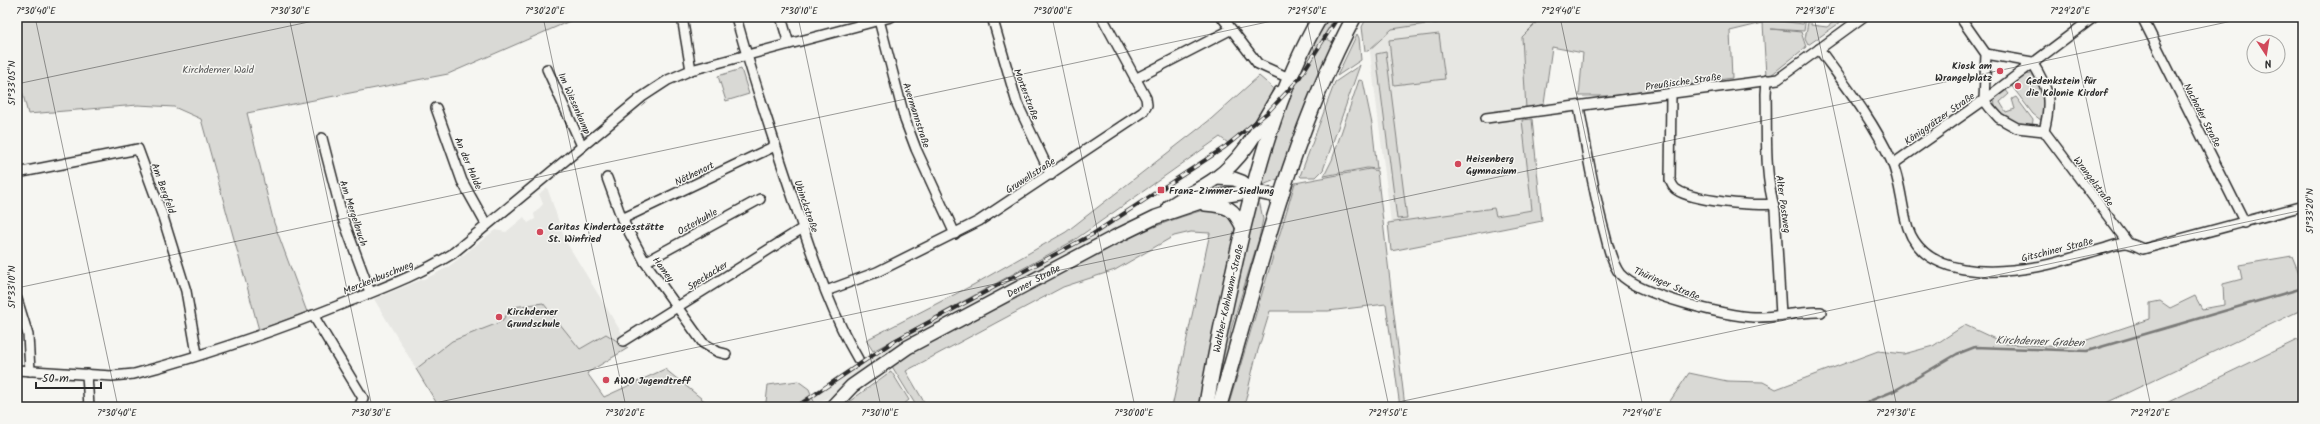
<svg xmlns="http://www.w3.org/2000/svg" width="2320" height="424" viewBox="0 0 2320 424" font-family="Kalam,sans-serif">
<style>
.built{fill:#e7e7e3}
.green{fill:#d9d9d5;stroke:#828280}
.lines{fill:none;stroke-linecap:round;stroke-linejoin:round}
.stream{stroke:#7a7a78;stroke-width:2.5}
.minor-casing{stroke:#2b2b2b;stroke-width:12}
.secondary-casing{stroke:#2b2b2b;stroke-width:16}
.primary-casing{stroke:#2b2b2b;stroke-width:17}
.minor{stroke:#f6f6f2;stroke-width:9}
.secondary{stroke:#f6f6f2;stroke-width:13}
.primary{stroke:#f6f6f2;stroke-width:14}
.rail-casing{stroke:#2b2b2b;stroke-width:4}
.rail{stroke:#f6f6f2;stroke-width:2.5;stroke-dasharray:8;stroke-linecap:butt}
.ticks{fill:none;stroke:#2b2b2b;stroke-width:1;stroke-opacity:0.45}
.poi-dot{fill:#d1495b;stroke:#f6f6f2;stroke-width:1.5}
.labels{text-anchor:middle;stroke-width:3;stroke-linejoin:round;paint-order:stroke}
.poi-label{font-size:10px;font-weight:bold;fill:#2b2b2b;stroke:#f6f6f2;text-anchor:start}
.park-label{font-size:10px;fill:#565656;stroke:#f6f6f2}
.street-label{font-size:10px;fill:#2b2b2b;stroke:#f6f6f2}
.water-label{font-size:11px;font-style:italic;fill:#525251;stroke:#f6f6f2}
.neatline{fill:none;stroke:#2b2b2b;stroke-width:1.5}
.ticks-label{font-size:10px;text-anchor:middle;fill:#2b2b2b}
</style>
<rect width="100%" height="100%" fill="#f6f6f2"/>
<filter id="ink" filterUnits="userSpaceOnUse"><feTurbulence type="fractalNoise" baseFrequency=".025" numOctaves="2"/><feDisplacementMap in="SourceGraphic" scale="8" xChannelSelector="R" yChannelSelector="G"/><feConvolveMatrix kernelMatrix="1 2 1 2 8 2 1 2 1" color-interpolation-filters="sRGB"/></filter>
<g filter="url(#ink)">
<!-- built -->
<g class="built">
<polygon points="1388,17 1542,17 1522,37 1526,109 1540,219 1394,247 1369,44"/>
<polygon points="547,187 565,240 623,335 585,360 439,407 374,299 433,275 448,267 495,230 506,232 524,217 528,223 535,219 534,214 543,204 539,194"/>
<polygon points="1126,212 1132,222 834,396 832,395 814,407 789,407 813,394 873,351 1083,238"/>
</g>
<!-- green -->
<g class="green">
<polygon points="17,17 579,17 448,74 247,113 274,223 307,312 259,330 201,119 174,107 138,105 28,114 17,71"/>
<polygon points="1327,17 1335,17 1323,37 1335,43 1322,68 1280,178 1258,187 1297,74"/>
<polygon points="1367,17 1450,17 1449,21 1432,24 1426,18 1426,24 1392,29 1368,51 1365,51 1362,27"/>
<polygon points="1542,17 1781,17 1780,21 1803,24 1806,17 1804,31 1771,29 1801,32 1806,47 1771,75 1766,76 1763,23 1730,31 1732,78 1613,96 1579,96 1583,53 1552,47 1544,104 1526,109 1522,37"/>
<polygon points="1809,17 1812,17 1811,25 1827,27 1835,21 1836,17 1848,17 1808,45 1805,39"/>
<polygon points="1357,34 1359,38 1361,60 1337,76"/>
<polygon points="1439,34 1445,79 1394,85 1389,40"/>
<polygon points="1386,52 1407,218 1397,219 1376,54"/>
<polygon points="1360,65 1323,170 1316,177 1301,177 1300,176 1335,82"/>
<polygon points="741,69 749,94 726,101 718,76"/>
<path d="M2031,74C2048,81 2044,107 2042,121L2033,114L2011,85L2024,75Z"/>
<polygon points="1259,76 1273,88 1264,113 1228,143 1220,137 1073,241 873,351 866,340 973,285 1066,232 1211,119"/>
<polygon points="1359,80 1363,81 1372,124 1377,169 1367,168 1324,176 1332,160"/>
<path d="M2005,89L2009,94L2000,102L2006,112L2015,109L2012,99L2016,97L2033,120L2032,126C2017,124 1991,117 1995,97Z"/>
<polygon points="1532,119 1542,221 1391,251 1388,223 1494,208 1496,216 1532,210 1522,120"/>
<polygon points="1370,169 1377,171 1405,407 1400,407 1386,304 1328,311 1270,311 1255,360 1244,407 1228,407 1295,183"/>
<polygon points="1259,200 1263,219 1259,238 1231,329 1225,370 1210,407 1254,201"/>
<path d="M1207,209H1216L1230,215L1237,230L1199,407H1172L1210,233L1191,232L1174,236L1115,270L1063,287L906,371L927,407H917L893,368L892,365C931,339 973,318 1014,296C1074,264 1141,227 1207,209Z"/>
<polygon points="2292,256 2303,283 2303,316 2299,311 2106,403 2102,407 1666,407 1689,373 1727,381 1763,382 1776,389 1878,351 1904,354 1933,346 1965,325 2006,344 2066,347 2150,319 2150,303 2160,301 2170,308 2195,296 2202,309 2224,305 2223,284 2242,279 2239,265"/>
<polygon points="543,303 580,349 606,334 628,348 587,373 604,397 665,369 712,407 439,407 416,369 452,341 501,322 513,307"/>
<polygon points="2297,340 2303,352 2303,407 2158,407"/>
<polygon points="891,371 909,400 904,404 906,407 842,407"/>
<polygon points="798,381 809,389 816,407 758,407 766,402 768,385"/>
</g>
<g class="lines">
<!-- stream -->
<polyline class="stream" points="1855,407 1894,391 1957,354 1975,347 2087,351 2303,288"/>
<!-- minor casing -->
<g class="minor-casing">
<g id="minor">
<polyline points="682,17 691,70"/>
<path d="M736,17C754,83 776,148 798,213C815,263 831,313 858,359"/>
<polyline points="781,17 789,44"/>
<polyline points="992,17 1017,103 1051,175"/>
<polyline points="1222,17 1258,64 1289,78"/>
<polyline points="1960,17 1986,54 1984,100 1990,108 1999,118 2017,128 2044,131 2128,243"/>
<polyline points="2142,17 2245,223"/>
<polyline points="879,20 905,120 916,149 955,234"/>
<path d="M1819,49C1845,85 1873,120 1891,160C1901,181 1901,206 1908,228C1925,278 1995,274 2036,267C2060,263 2082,254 2106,248C2112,246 2120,243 2126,243C2131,243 2138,247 2143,249L2303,206"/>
<path d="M1986,54L2032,62C2049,89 2052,100 2044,131"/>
<polyline points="547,69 582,146"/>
<polyline points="1135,79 1230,30"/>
<path d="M1767,80L1766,94C1767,132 1764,174 1775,210L1781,315"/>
<path d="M1671,94L1670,180C1672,184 1673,188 1677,190C1693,201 1753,206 1773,204"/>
<path d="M1579,107C1587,150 1593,192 1605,234C1608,246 1612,264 1620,274C1639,295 1726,316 1754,317C1777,318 1798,311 1821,312"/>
<polyline points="436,108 462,181 486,224"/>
<polyline points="1486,118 1778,79 1863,17"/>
<polyline points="322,138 343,219 370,292"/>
<polyline points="1893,164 1984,100 2094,17"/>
<polyline points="17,173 138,149 163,217 186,291 197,354"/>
<polyline points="607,178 622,219 645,262 703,343 718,352 726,354"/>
<polyline points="622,219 775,146"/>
<polyline points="645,262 760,199"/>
<polyline points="826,291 877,272 979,221 1143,112 1147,105 1146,98 1102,17"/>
<polyline points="17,299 28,335 30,371"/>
<polyline points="313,315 363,398 359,407"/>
<polyline points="623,341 803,228"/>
<path d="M17,370L112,376L134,374C207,355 280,329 350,301C385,287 420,274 452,254L642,97L668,80L691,70L891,17"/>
<polyline points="87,374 89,407"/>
</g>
</g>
<!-- secondary casing -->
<g class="secondary-casing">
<g id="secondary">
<polyline points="1216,178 1234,179 1242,182 1253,191 1281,197"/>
<path d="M1205,204C1228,206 1233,207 1243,228"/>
<path d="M1169,207C1184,196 1201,189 1216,178C1246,156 1261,124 1280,93"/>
<path id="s1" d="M832,407L852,386L908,347L1115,237L1156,217L1215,197L1253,191"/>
</g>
</g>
<!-- primary casing -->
<g class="primary-casing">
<g id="primary">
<path id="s2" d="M1206,407C1214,357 1225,308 1236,259C1255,176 1277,91 1320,17"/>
<path d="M1219,407C1258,276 1289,139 1354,17"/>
</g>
</g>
<!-- minor -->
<use href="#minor" class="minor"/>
<!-- secondary -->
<use href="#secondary" class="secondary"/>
<!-- primary -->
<use href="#primary" class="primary"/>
<!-- rail casing -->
<g class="rail-casing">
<polyline id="rail" points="796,407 894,341 1093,234 1225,147 1268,112 1298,80 1338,17"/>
</g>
<!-- rail -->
<use href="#rail" class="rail"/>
</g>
</g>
<!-- ticks -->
<path class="ticks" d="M35,17L118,407M289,17L372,407M543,17L626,407M798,17L881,407M1052,17L1135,407M1306,17L1389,407M1560,17L1643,407M1814,17L1897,407M2069,17L2151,407M17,84L332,17M17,288L1291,17M416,407L2251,17M1375,407L2303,210"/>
<!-- markers -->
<g class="poi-dot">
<circle cx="2000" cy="71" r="4"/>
<circle cx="2018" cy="86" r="4"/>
<circle cx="1458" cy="164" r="4"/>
<rect x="1157" y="186" width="8" height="8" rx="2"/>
<circle cx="540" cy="232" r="4"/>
<circle cx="499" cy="317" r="4"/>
<circle cx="606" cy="380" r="4"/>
</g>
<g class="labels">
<!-- poi labels -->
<g class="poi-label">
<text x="1992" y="69" text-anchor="end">Kiosk am<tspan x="1992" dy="12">Wrangelplatz</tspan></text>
<text x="2026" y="84">Gedenkstein für<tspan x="2026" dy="12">die Kolonie Kirdorf</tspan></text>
<text x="1466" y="162">Heisenberg<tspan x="1466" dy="12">Gymnasium</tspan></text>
<text x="1169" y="194">Franz-Zimmer-Siedlung</text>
<text x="548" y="230">Caritas Kindertagesstätte<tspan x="548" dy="12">St. Winfried</tspan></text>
<text x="507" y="315">Kirchderner<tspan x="507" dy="12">Grundschule</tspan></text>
<text x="614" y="384">AWO Jugendtreff</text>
</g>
<!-- park labels -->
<g class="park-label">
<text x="218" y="73">Kirchderner Wald</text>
</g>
<!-- street labels -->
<g class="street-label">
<text transform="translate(1683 81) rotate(-8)" y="4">Preußische Straße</text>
<text transform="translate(1027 94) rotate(69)" y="4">Morterstraße</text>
<text transform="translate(575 103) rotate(66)" y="4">Im Wiesenkamp</text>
<text transform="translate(917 115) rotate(72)" y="4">Avermannstraße</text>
<text transform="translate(2203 115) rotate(63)" y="4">Nachoder Straße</text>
<text transform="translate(1939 118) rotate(-35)" y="4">Königgrätzer Straße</text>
<text transform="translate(469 163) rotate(67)" y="4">An der Halde</text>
<text transform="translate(694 173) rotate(-26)" y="4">Nöthenort</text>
<text transform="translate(1030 175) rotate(-33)" y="4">Gruwellstraße</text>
<text transform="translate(2094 181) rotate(53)" y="4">Wrangelstraße</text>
<text transform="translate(164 188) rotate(70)" y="4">Am Bergfeld</text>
<text transform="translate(1784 204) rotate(82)" y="4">Alter Postweg</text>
<text transform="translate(807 206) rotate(71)" y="4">Ubinckstraße</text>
<text transform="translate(354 213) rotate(72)" y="4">Am Mergelbruch</text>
<text transform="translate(697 221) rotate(-29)" y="4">Osterkuhle</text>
<text transform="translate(2057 249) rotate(-14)" y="4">Gitschiner Straße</text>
<text transform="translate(664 269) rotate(53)" y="4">Hamey</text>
<text transform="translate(707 275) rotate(-32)" y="4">Speckacker</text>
<text transform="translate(378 277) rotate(-22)" y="4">Merckenbuschweg</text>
<text dy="4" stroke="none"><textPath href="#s1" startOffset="239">Derner Straße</textPath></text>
<text transform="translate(1667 283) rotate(23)" y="4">Thüringer Straße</text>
<text dy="4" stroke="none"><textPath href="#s2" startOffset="111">Walther-Kohlmann-Straße</textPath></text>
</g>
<!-- water labels -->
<g class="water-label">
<text transform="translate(2040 341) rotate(2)" y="4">Kirchderner Graben</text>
</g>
</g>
<!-- margin -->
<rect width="2320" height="424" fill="none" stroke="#f6f6f2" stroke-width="44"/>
<!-- north arrow -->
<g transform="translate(2266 54) rotate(168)"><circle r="19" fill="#f6f6f2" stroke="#a5a5a2"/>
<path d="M0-3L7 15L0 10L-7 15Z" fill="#d1495b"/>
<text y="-6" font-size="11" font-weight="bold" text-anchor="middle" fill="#2b2b2b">N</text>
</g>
<!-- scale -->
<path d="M36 382v6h65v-6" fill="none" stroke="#2b2b2b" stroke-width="2"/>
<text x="42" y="382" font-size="12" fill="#2b2b2b" stroke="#f6f6f2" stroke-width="3" paint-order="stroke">50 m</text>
<rect x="22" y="22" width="2276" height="380" class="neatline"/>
<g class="ticks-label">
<text x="36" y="14">7°30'40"E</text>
<text x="290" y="14">7°30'30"E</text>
<text x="545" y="14">7°30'20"E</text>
<text x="799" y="14">7°30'10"E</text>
<text x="1053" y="14">7°30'00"E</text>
<text x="1307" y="14">7°29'50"E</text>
<text x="1561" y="14">7°29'40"E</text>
<text x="1815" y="14">7°29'30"E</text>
<text x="2070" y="14">7°29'20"E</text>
<text transform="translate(11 83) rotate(-90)" y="4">51°33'05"N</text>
<text transform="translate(2309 211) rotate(-90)" y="4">51°33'20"N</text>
<text transform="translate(11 287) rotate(-90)" y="4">51°33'10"N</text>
<text x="117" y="416">7°30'40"E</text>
<text x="371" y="416">7°30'30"E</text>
<text x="625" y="416">7°30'20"E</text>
<text x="880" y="416">7°30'10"E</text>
<text x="1134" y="416">7°30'00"E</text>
<text x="1388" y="416">7°29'50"E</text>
<text x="1642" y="416">7°29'40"E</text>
<text x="1896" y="416">7°29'30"E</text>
<text x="2150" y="416">7°29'20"E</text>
</g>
</svg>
